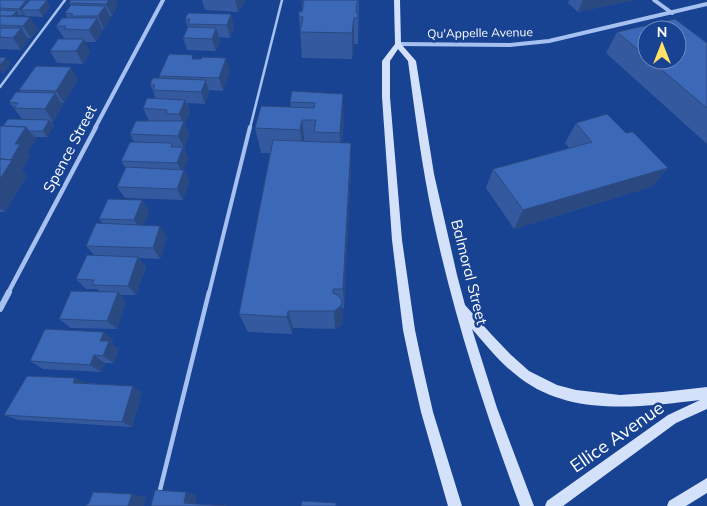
<svg xmlns="http://www.w3.org/2000/svg" width="707" height="506" viewBox="0 0 707 506" font-family="Mulish,sans-serif">
<style>
.lines{fill:none;stroke-linecap:round;stroke-linejoin:round}
.lane-far2{stroke:#a6c1f0;stroke-width:2.5}
.lane-far1{stroke:#a6c1f0;stroke-width:4}
.lane{stroke:#a6c1f0;stroke-width:4.5}
.street-far2{stroke:#a6c1f0;stroke-width:4}
.street-far1{stroke:#a6c1f0;stroke-width:4.5}
.street{stroke:#a6c1f0;stroke-width:6}
.secondary{fill:#d4e1fb;fill-rule:evenodd}
.wall{fill:#34599e;fill-rule:evenodd}
.shaded-wall{fill:#2a4981}
.building{fill:#3c68b8;stroke:#2a4981}
.labels{text-anchor:middle;stroke-width:5;stroke-linejoin:round;paint-order:stroke}
.far-street-label{font-size:12px;fill:#fff;stroke:#184292}
.street-label{font-size:15px;fill:#fff;stroke:#184292}
.near-street-label{font-size:18px;fill:#fff;stroke:#184292}
</style>
<rect width="100%" height="100%" fill="#184292"/>
<g class="lines">
<!-- lane-far2 -->
<g class="lane-far2">
<polyline points="0,87 65,0"/>
<polyline points="250,128 282,0"/>
</g>
<!-- lane-far1 -->
<polyline class="lane-far1" points="209,293 250,127"/>
<!-- lane -->
<polyline class="lane" points="159,494 209,292"/>
<!-- street-far2 -->
<g class="street-far2">
<polyline points="654,0 672,13"/>
<polyline points="398,44 510,45 549,41 707,4"/>
<polyline points="95,128 163,0"/>
</g>
<!-- street-far1 -->
<polyline class="street-far1" points="8,293 96,127"/>
<!-- street -->
<polyline class="street" points="0,309 9,292"/>
<!-- secondary -->
<g class="secondary">
<path d="M394,0H400L401,44L416,61L434,174L457,275L465,305L491,334L510,354L529,371L557,385L576,390L620,395L663,392L707,387V409L676,423L563,506H545L547,501L668,415L700,400C640,407 571,417 520,378C501,364 487,346 472,329L497,408L534,506H520C485,412 454,317 433,219C422,167 415,114 408,61L398,49L390,61V97L402,240L415,330L423,368L433,412L462,506H448L421,412L411,368L403,330L392,240L382,97V61L395,44Z"/>
<polygon points="707,478 707,493 686,506 667,506 669,501"/>
</g>
</g>
<!-- wall -->
<g class="wall">
<polygon points="0,0 27,0 28,2 47,0 50,7 43,17 25,16 24,14 23,15 19,15 38,29 31,38 27,38 29,40 21,50 0,49"/>
<polygon points="71,0 118,5 112,16 109,16 111,18 104,29 102,29 103,30 96,42 85,42 90,52 83,64 57,63 50,51 64,38 56,26 68,18 65,13 71,6 69,3"/>
<polygon points="202,0 246,0 238,12 205,10"/>
<polygon points="302,0 359,0 358,44 354,44 352,59 302,58 299,17 302,9"/>
<polygon points="569,0 635,0 578,12 568,3"/>
<polygon points="231,14 234,27 230,38 219,37 220,40 216,51 187,50 183,38 188,28 185,19"/>
<path d="M675,19L707,43V144L606,53L617,32ZM647,30H677V60H647Z"/>
<polygon points="195,59 230,70 223,91 209,90 209,92 205,104 187,103 190,112 185,124 189,133 184,148 188,159 184,170 189,181 183,200 125,198 117,187 126,168 121,161 134,142 130,134 161,121 149,121 143,108 156,99 150,84 160,78 159,76"/>
<polygon points="78,79 64,103 62,103 63,105 53,122 51,121 54,126 47,137 34,137 36,139 27,153 30,156 22,170 27,176 5,212 0,212 0,126 3,126 22,119 9,102 21,92 19,90"/>
<polygon points="292,91 344,119 342,143 351,168 344,308 342,308 343,320 342,325 335,329 293,328 292,334 248,332 239,314 270,153 261,153 255,128 291,107 290,102"/>
<polygon points="576,123 626,133 668,168 651,187 514,229 486,188 493,169 569,148 565,143"/>
<polygon points="142,200 149,211 143,225 167,237 160,259 139,258 146,267 136,295 120,295 126,302 117,329 71,328 59,319 99,292 97,289 86,289 76,279 95,256 86,246 103,224 99,219"/>
<polygon points="104,332 113,340 112,344 119,349 114,363 105,363 101,372 43,369 30,361"/>
<polygon points="75,378 85,383 133,386 142,393 132,427 19,420 4,415"/>
</g>
<!-- shaded-wall -->
<g class="shaded-wall">
<polygon points="27,0 30,6 21,10 24,14 23,15 19,9"/>
<polygon points="47,0 50,7 43,17 39,10"/>
<polygon points="109,0 116,0 118,5 112,16 106,4"/>
<polygon points="235,0 246,0 238,12"/>
<polygon points="583,0 623,0 621,3 578,12"/>
<polygon points="623,0 635,0 621,3"/>
<polygon points="105,6 111,18 104,29 98,16"/>
<polygon points="17,11 21,17 13,26 9,20"/>
<polygon points="231,14 234,27 230,38 227,25"/>
<polygon points="30,17 38,29 31,38 23,26"/>
<polygon points="97,18 103,30 96,42 89,30"/>
<polygon points="354,18 354,44 352,59 352,33"/>
<polygon points="21,28 29,40 21,50 13,38"/>
<polygon points="216,28 220,40 216,51 212,39"/>
<polygon points="84,39 90,52 83,64 76,51"/>
<polygon points="6,58 11,64 3,74 0,70 0,65"/>
<polygon points="226,58 230,70 223,91 219,78"/>
<polygon points="71,67 78,79 64,103 56,91"/>
<polygon points="206,80 209,92 205,104 201,92"/>
<polygon points="55,93 63,105 53,122 45,109"/>
<polygon points="343,94 344,119 340,157 340,133"/>
<polygon points="185,100 190,112 185,124 189,133 184,148 178,136 183,124 179,114"/>
<polygon points="49,120 54,126 47,137 43,131"/>
<polygon points="302,120 305,145 303,154 300,130"/>
<polygon points="26,127 36,139 27,153 30,156 22,170 27,176 5,212 0,208 0,179 10,161 15,144"/>
<polygon points="351,143 351,168 344,308 343,289"/>
<polygon points="183,147 188,159 184,170 189,181 183,200 177,189 183,174 177,163"/>
<polygon points="668,168 651,187 514,229 523,210"/>
<polygon points="142,200 149,211 141,231 134,220"/>
<polygon points="160,226 167,237 160,259 153,248"/>
<polygon points="138,257 146,267 136,295 128,286"/>
<polygon points="333,289 335,310 342,301 343,320 342,325 335,329 334,311"/>
<polygon points="118,292 126,302 117,329 107,321"/>
<polygon points="288,311 293,328 292,334 287,317"/>
<polygon points="104,332 113,340 112,344 119,349 114,363 103,356 100,341"/>
<polygon points="94,355 105,363 101,372 90,365"/>
<polygon points="75,378 87,384 73,383"/>
<polygon points="133,386 142,393 132,427 122,422"/>
<polygon points="186,492 197,495 195,506 184,503"/>
<polygon points="132,494 146,497 144,506 128,506"/>
</g>
<!-- building -->
<g class="building">
<polygon points="0,0 26,0 19,9 0,8"/>
<polygon points="30,0 47,0 39,10 21,10"/>
<polygon points="71,0 109,0 106,4 69,3"/>
<polygon points="302,0 359,0 359,2 357,2 356,13 358,13 358,18 354,18 352,33 300,32 303,17 299,17 299,11 302,12 304,1"/>
<polygon points="71,5 105,6 98,16 71,16 73,14 65,13"/>
<polygon points="0,10 17,11 12,16 0,16"/>
<polygon points="188,13 231,14 227,25 188,24 190,19 185,19"/>
<polygon points="0,16 30,17 23,26 0,25"/>
<polygon points="62,18 97,18 89,30 64,29 66,26 56,26"/>
<polygon points="675,19 707,43 707,108 650,60 677,60 677,30 647,30 647,57 617,32"/>
<polygon points="188,27 216,28 212,39 183,38"/>
<polygon points="0,28 21,28 13,38 0,37"/>
<polygon points="58,39 84,39 76,51 50,51"/>
<polygon points="169,54 193,55 192,59 201,59 202,57 226,58 219,78 159,76"/>
<polygon points="0,57 6,58 0,65"/>
<polygon points="36,66 71,67 56,91 19,90"/>
<polygon points="153,78 206,80 201,92 153,90 155,85 150,84"/>
<polygon points="292,91 343,94 340,133 314,132 316,120 302,120 300,130 255,128 261,106 314,108 315,103 290,102"/>
<polygon points="16,92 55,93 45,109 14,108 18,103 9,102"/>
<polygon points="147,98 185,100 179,114 166,114 167,110 143,108"/>
<polygon points="607,114 626,133 632,132 634,133 668,168 523,210 493,169 592,142 576,123"/>
<polygon points="8,119 49,120 43,131 29,131 26,127 3,126"/>
<polygon points="136,121 184,121 178,136 130,134"/>
<polygon points="0,126 26,127 15,144 20,144 11,160 0,159"/>
<polygon points="273,140 351,143 343,289 333,289 333,293 338,295 342,301 341,306 334,311 288,311 287,317 239,314"/>
<polygon points="130,142 172,143 171,147 183,147 177,163 121,161"/>
<polygon points="0,159 12,160 0,179"/>
<polygon points="126,167 184,170 177,189 117,187"/>
<polygon points="108,199 142,200 134,220 99,219"/>
<polygon points="96,223 160,226 153,248 86,246"/>
<polygon points="87,255 138,257 128,286 92,285 94,280 76,279"/>
<polygon points="71,291 118,292 107,321 59,319"/>
<polygon points="45,329 104,332 100,341 109,341 103,356 94,355 90,365 30,361"/>
<polygon points="27,376 75,378 73,383 133,386 122,422 4,415"/>
<polygon points="155,490 186,492 184,503 227,506 151,506"/>
<polygon points="93,492 132,494 128,506 85,506 89,503"/>
<polygon points="302,501 336,503 336,506 301,506"/>
</g>
<g class="labels">
<!-- far-street labels -->
<g class="far-street-label">
<text transform="translate(480 33) rotate(-1)" y="4">Qu'Appelle Avenue</text>
</g>
<!-- street labels -->
<g class="street-label">
<text transform="translate(70 149) rotate(-62)" y="5">Spence Street</text>
<text transform="translate(469 272) rotate(76)" y="5">Balmoral Street</text>
</g>
<!-- near-street labels -->
<g class="near-street-label">
<text transform="translate(617 437) rotate(-35)" y="6">Ellice Avenue</text>
</g>
</g>
<!-- north arrow -->
<g transform="translate(662 45)"><circle r="24" fill="#184292" stroke="#748ebe"/>
<path d="M0-4L9 19L0 12L-9 19Z" fill="#ffe165"/>
<text y="-8" font-size="14" font-weight="bold" text-anchor="middle" fill="#ffffff">N</text>
</g>
</svg>
